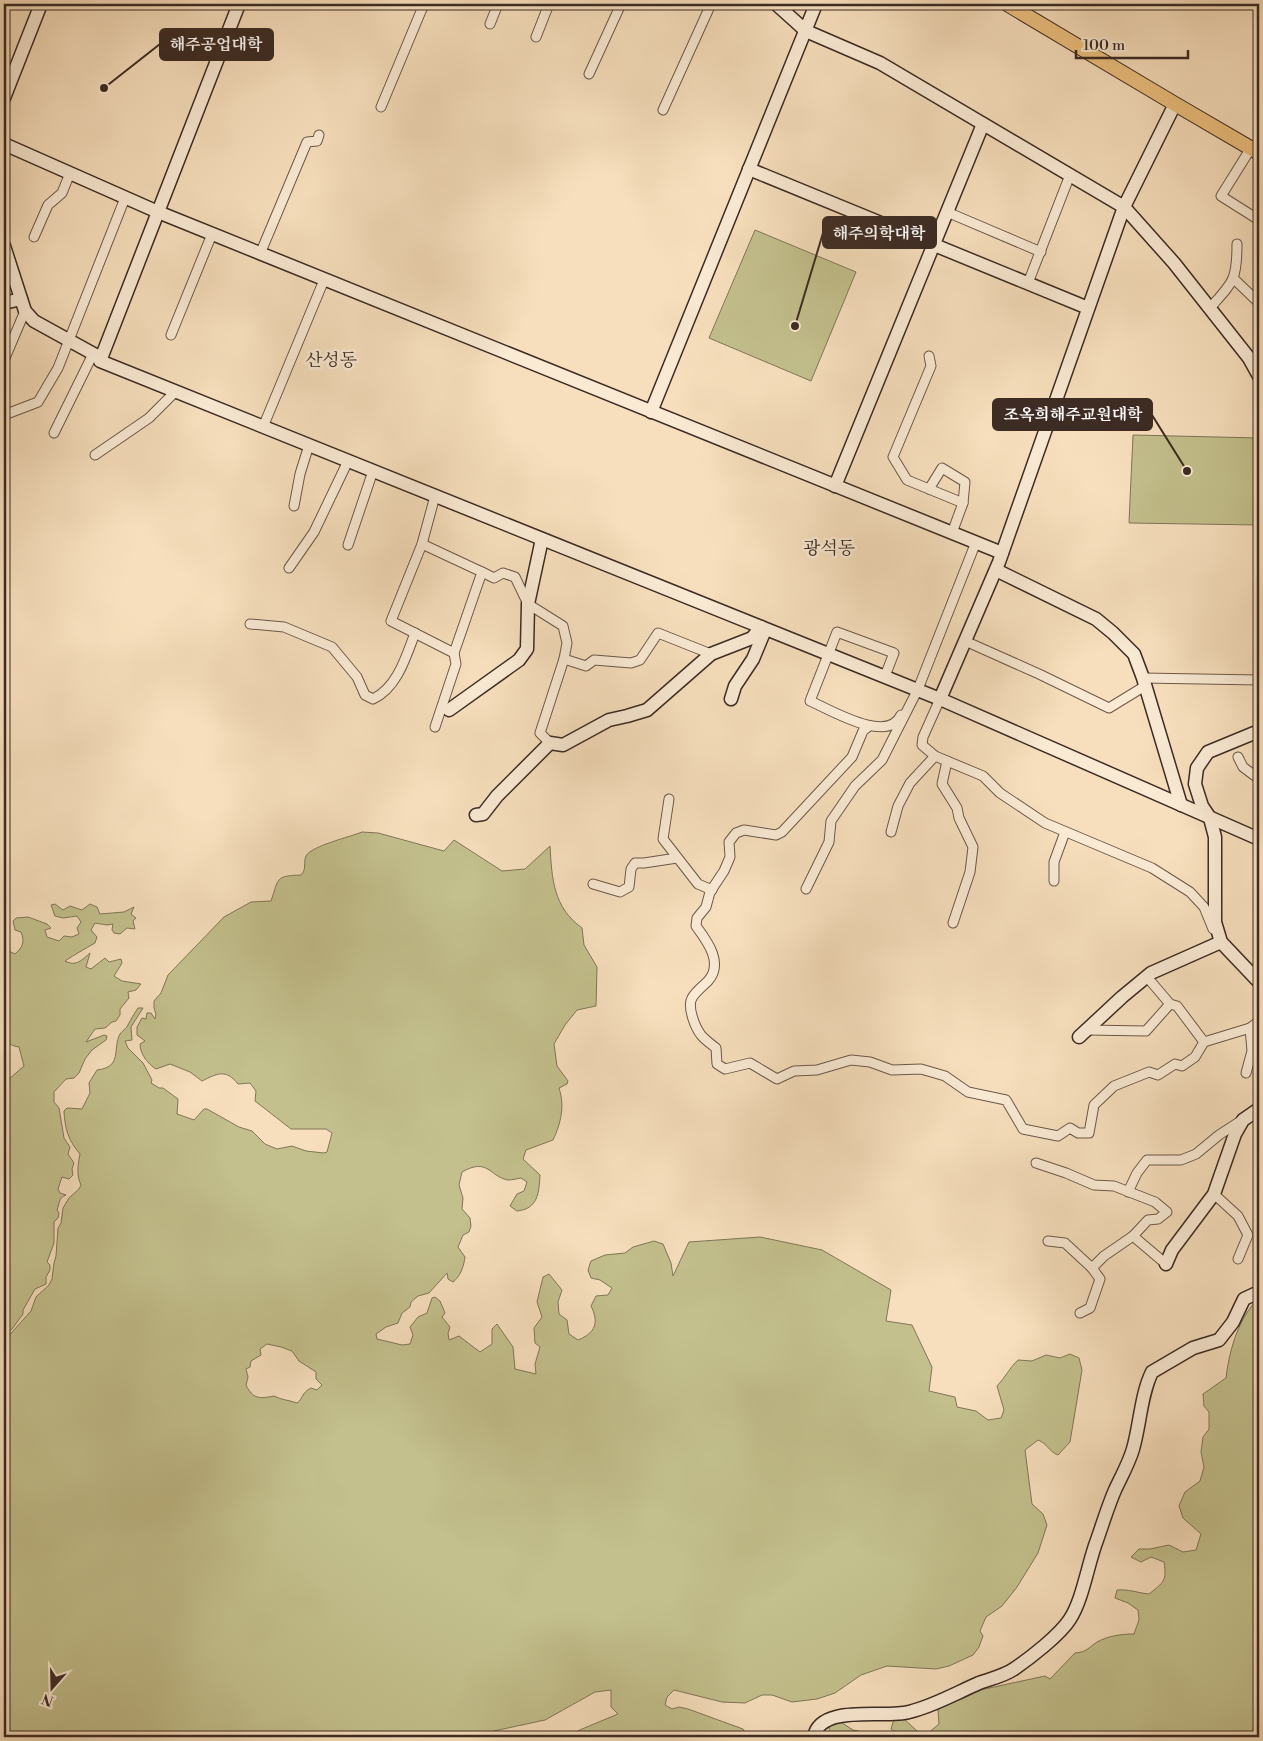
<svg xmlns="http://www.w3.org/2000/svg" width="1263" height="1741" viewBox="0 0 1263 1741" font-family="'Libre Bodoni','Noto Serif KR',serif">
<style>
.green{fill:#c3c08d;stroke:#807658;fill-rule:evenodd}
.lines{fill:none;stroke-linecap:round;stroke-linejoin:round}
.street-casing{stroke:#6b584a;stroke-width:11}
.secondary-casing{stroke:#3c2b24;stroke-width:15}
.primary-casing{stroke:#3c2b24;stroke-width:16}
.street{stroke:#faead4;stroke-width:9}
.secondary{stroke:#faead4;stroke-width:12}
.primary{stroke:#ecc07e;stroke-width:14}
.labels{text-anchor:middle;stroke-width:5;stroke-linejoin:round;paint-order:stroke}
.quarter-label{font-size:18px;fill:#3c2b24;stroke:#faead4}
.leader{fill:none;stroke:#3c2b24;stroke-width:2}
.callout-dot{fill:#3c2b24;stroke:#faead4;stroke-width:2}
.callout{fill:#3c2b24;stroke:#3c2b24;stroke-width:2}
.callout-label{font-size:16px;text-anchor:middle;font-weight:bold;fill:#fff}
</style>
<rect width="100%" height="100%" fill="#f7dfbd"/>
<filter id="stains"><feTurbulence type="fractalNoise" baseFrequency=".004" numOctaves="4"/><feColorMatrix values="0 0 0 0 .2 0 0 0 0 .09 0 0 0 0 .02 0 0 0 .5 -.17"/></filter>
<radialGradient id="worn" r=".72"><stop offset=".6" stop-color="#630" stop-opacity="0"/><stop offset="1" stop-color="#630" stop-opacity=".3"/></radialGradient>
<!-- green -->
<g class="green">
<polygon points="755,230 856,272 811,381 709,338"/>
<polygon points="1133,435 1259,438 1259,525 1129,523"/>
<path d="M362,832L378,833L444,851L454,840L502,871L525,869L550,846C552,879 553,907 582,928L584,945L597,967L596,1006L577,1010L565,1025L554,1044L557,1066L568,1081L567,1084L559,1088C565,1106 561,1123 553,1140L526,1150L523,1159L540,1175C539,1193 538,1209 517,1211L510,1206L517,1194L524,1191L527,1182L521,1178C516,1179 512,1180 508,1180C490,1177 488,1157 462,1172L459,1185L463,1198L462,1209L470,1218L471,1226L469,1232L463,1235L458,1247L465,1257C464,1266 460,1277 453,1282L448,1279L447,1273L429,1293L418,1296L411,1302L410,1307L402,1313L398,1323L386,1327L376,1334L377,1339L402,1345L410,1344L413,1335L410,1327L418,1317L427,1313L432,1298L435,1297L440,1301L445,1313L442,1317L450,1327L448,1333L449,1340L459,1336L480,1352L492,1344V1329L497,1324L513,1347L515,1369L536,1374L535,1364L540,1347L535,1343L534,1328L542,1317L537,1302L543,1277L549,1274L562,1290L558,1302L559,1314L567,1320L569,1334L578,1340C596,1333 599,1322 591,1306L596,1296L608,1295L612,1288L600,1280L591,1278L588,1270L591,1261L605,1255L625,1253L633,1247L654,1241L663,1244L671,1263L673,1276L689,1242L760,1237L822,1250L891,1290L886,1321L912,1325L932,1367L929,1391L955,1397L957,1407L976,1411L988,1420L1001,1418L1004,1410L997,1386C1005,1378 1010,1367 1018,1360L1032,1361L1046,1355L1060,1358L1070,1354L1079,1358L1082,1370L1070,1442L1058,1455C1048,1451 1048,1444 1038,1440L1025,1450L1032,1504L1043,1514L1047,1525L1038,1553L1017,1587L1002,1606L986,1617L980,1631L983,1636L979,1647L973,1655L949,1666L936,1669L887,1666L861,1675L835,1693L817,1699L792,1702L772,1695H762L745,1703L722,1702L674,1690L667,1697L665,1705L672,1709L679,1707L688,1709L743,1729L748,1737H566L582,1729L618,1714L611,1707V1690L595,1692L545,1720L494,1731L482,1737H4V1341L31,1311L36,1297L49,1285L52,1279L54,1263L56,1256L58,1228L61,1223L63,1208L69,1198L79,1189L81,1185C76,1174 78,1165 80,1154C68,1140 65,1129 64,1111L67,1108L82,1109L90,1093L89,1083L97,1070C123,1067 112,1049 120,1034C122,1031 126,1029 128,1025C131,1019 134,1014 138,1008H143L131,1027L132,1040L125,1041L128,1048L143,1063L152,1080L151,1083L159,1088H163L178,1099L177,1114L194,1120L204,1109H207L239,1127L252,1131L265,1144L277,1149L292,1146L306,1151L324,1153L327,1152L332,1133L326,1129H291L255,1101L256,1091L250,1083L238,1084C226,1069 218,1073 202,1081L190,1072L170,1064L156,1069C148,1064 140,1054 140,1044L145,1041L137,1035V1027L142,1018L146,1019L147,1013H151L155,1019L156,1014L154,1008V1001L161,993L168,975L224,917L251,902L271,901C279,878 275,876 301,875C307,869 303,863 306,856C311,846 350,837 362,832ZM267,1344L281,1347L292,1351L299,1361L316,1372V1379L322,1385L317,1390L311,1388C301,1393 303,1399 297,1403C289,1400 281,1400 274,1396C259,1399 253,1399 246,1385L248,1377L246,1369L250,1367L251,1361L261,1355L260,1349Z"/>
<path d="M55,904L63,910L70,906L82,910L90,904L97,907L100,914L124,912L134,907L131,914L136,918L133,921L135,929L127,928L120,934L114,933L112,930L113,924L107,925L95,923L91,930L97,937L95,943C85,949 75,954 65,961C76,967 82,960 90,953L86,967L91,969L105,958L109,962L121,959L122,963L114,976L122,981L141,984L136,990L128,992L129,998L120,1009V1015L116,1021L112,1022L105,1028L95,1029L86,1042L104,1035L107,1036L106,1040L92,1050L85,1059L79,1073L74,1078L66,1079L54,1092V1102L59,1108L64,1138L70,1147L68,1154L74,1163L72,1169L73,1175L69,1179L62,1177L58,1189L60,1193L66,1195C58,1198 60,1203 57,1210L59,1213L58,1218L54,1222V1243L47,1262L50,1265V1270L46,1277V1284L35,1289L23,1310V1314L12,1329L4,1336V1078L9,1079L24,1066L19,1047C7,1045 9,1042 4,1033V949L15,954C23,947 25,942 21,932L15,930L13,921L16,918L28,917L47,924L51,928L45,930L47,937L59,941L64,936L72,937L79,934L77,928L81,922L77,916L63,918L55,916L51,905Z"/>
<path d="M1254,1303H1259L1258,1315L1254,1327L1259,1336V1737H903L891,1729L894,1719L902,1717L917,1731L927,1734L939,1724L938,1710L947,1703L962,1699L980,1690L1045,1676L1050,1679L1075,1653C1087,1652 1088,1648 1097,1642C1108,1636 1121,1634 1134,1634L1139,1620L1138,1610L1128,1603L1115,1598L1117,1590C1129,1589 1138,1593 1149,1594C1164,1582 1167,1581 1164,1562L1151,1557L1141,1562L1131,1557L1139,1549H1150L1169,1545L1183,1552L1196,1550L1201,1534L1183,1518L1179,1506L1185,1492L1200,1481L1204,1467L1201,1452L1203,1437L1209,1429V1412L1204,1406L1203,1394L1226,1378C1229,1352 1237,1323 1254,1303Z"/>
<path d="M836,1719L853,1730L872,1734L875,1737H830C828,1728 829,1725 836,1719Z"/>
</g>
<g class="lines">
<!-- street casing -->
<g class="street-casing">
<g id="street">
<polyline points="490,24 498,4"/>
<polyline points="536,37 549,4"/>
<polyline points="589,74 621,4"/>
<polyline points="381,107 424,4"/>
<polyline points="663,110 711,4"/>
<polyline points="1251,148 1221,196 1259,220"/>
<polyline points="947,212 1041,252"/>
<polyline points="34,237 48,205 62,193 70,173"/>
<polyline points="260,254 307,142 317,141 319,135"/>
<polyline points="1233,278 1259,303"/>
<polyline points="1028,283 1070,175"/>
<path d="M1209,309C1233,282 1237,281 1237,244"/>
<polyline points="171,335 212,234"/>
<polyline points="929,356 931,366 893,457 907,480 963,503 952,533"/>
<polyline points="5,358 25,311"/>
<polyline points="4,415 38,402 58,368 125,198"/>
<polyline points="263,427 324,280"/>
<polyline points="54,433 93,354"/>
<polyline points="95,455 149,418 175,392"/>
<polyline points="929,489 942,468 965,482 963,503"/>
<polyline points="435,496 422,544 391,621 454,653"/>
<polyline points="294,506 300,474 309,445"/>
<polyline points="422,544 482,572 454,653 456,664 435,727"/>
<polyline points="348,545 373,471"/>
<polyline points="289,568 314,532 348,461"/>
<polyline points="482,572 494,578 503,573 515,577 528,604 563,626 567,643 564,659 540,733 550,743"/>
<path d="M250,624L284,627L332,647L357,677L365,695L373,699C397,688 406,657 415,633"/>
<polyline points="965,641 1039,674 1109,708 1145,686"/>
<polyline points="564,659 586,666 594,660 631,663 640,660 658,633 711,654"/>
<path d="M885,676L894,653L837,632L810,701C829,709 888,745 901,715"/>
<polyline points="1143,678 1259,680"/>
<polyline points="940,699 923,737 922,745 935,756 983,776 1000,793 1045,823 1152,868 1190,892 1204,907 1213,929"/>
<path d="M868,727L863,731L852,757L782,832L776,835L744,830L736,833L729,842L730,857L724,871L710,892L706,907L697,918L696,926C707,941 724,963 708,981C703,986 695,992 692,998C687,1007 695,1027 701,1035C705,1040 711,1044 716,1048L717,1064L725,1069L750,1063L777,1079L794,1071L817,1070L851,1060L870,1062L892,1070L921,1069L945,1076L968,1092L1006,1100L1023,1129L1058,1136L1070,1128L1078,1133H1089L1094,1105L1114,1086L1149,1072L1158,1075L1175,1064L1182,1066L1195,1057L1204,1042"/>
<polyline points="1238,757 1243,767 1259,779"/>
<polyline points="947,761 942,784 957,808 959,818 973,847 970,872 953,923"/>
<polyline points="669,799 663,839 698,884 712,890"/>
<polyline points="891,832 898,806 910,783 935,756"/>
<polyline points="1054,881 1054,862 1065,832"/>
<polyline points="593,884 620,892 629,887 631,869 635,863 644,863 677,858"/>
<polyline points="806,889 829,842 831,821 855,786 882,760 918,689 976,542"/>
<polyline points="1147,977 1170,1004 1177,1006 1204,1042 1250,1028 1259,1021"/>
<polyline points="1087,1030 1146,1031 1170,1004"/>
<polyline points="1246,1073 1252,1051 1250,1028"/>
<polyline points="1036,1163 1066,1173 1094,1185 1114,1186 1155,1202 1167,1212 1158,1219 1148,1220 1133,1236"/>
<polyline points="1128,1192 1137,1173 1147,1160 1181,1160 1196,1154 1219,1135 1242,1120"/>
<polyline points="1214,1194 1238,1216 1248,1235 1238,1259"/>
<polyline points="1048,1241 1065,1243 1092,1268 1100,1279 1090,1308 1080,1313"/>
<polyline points="1092,1268 1104,1256 1133,1236 1166,1264"/>
</g>
</g>
<!-- secondary casing -->
<g class="secondary-casing">
<g id="secondary">
<polyline points="239,4 100,361 940,699 1259,839"/>
<polyline points="776,4 806,31 880,63 1124,207 1174,263 1249,358 1259,376"/>
<polyline points="4,98 41,4"/>
<polyline points="4,144 158,212 1002,553"/>
<polyline points="749,169 1088,308"/>
<polyline points="4,246 25,311 34,321 101,358"/>
<polyline points="4,303 21,299"/>
<polyline points="651,412 816,4"/>
<polyline points="835,486 983,124"/>
<polyline points="996,570 1096,619 1113,633 1134,654 1143,678 1181,805"/>
<polyline points="731,699 735,686 753,659 765,630"/>
<polyline points="940,699 999,562 1124,207 1175,104"/>
<polyline points="449,710 519,660 527,649 528,604 542,539"/>
<polyline points="1259,731 1208,752 1197,768 1195,784 1202,806 1210,818 1215,837 1215,922 1221,942 1259,982"/>
<polyline points="476,815 483,814 497,796 550,743 563,745 609,720 627,716 647,710 711,654 752,638 761,627"/>
<polyline points="1079,1037 1122,997 1151,973 1221,942"/>
<polyline points="1166,1264 1172,1250 1214,1194 1235,1134 1243,1120 1259,1109"/>
<path d="M814,1737C820,1703 885,1719 909,1712C934,1706 956,1693 979,1683C990,1679 1004,1676 1014,1669C1030,1658 1060,1635 1070,1619C1083,1599 1088,1563 1097,1540C1103,1523 1108,1506 1115,1490C1121,1477 1129,1463 1133,1449C1140,1425 1141,1394 1152,1372L1193,1348L1219,1340L1233,1322L1244,1299L1259,1292"/>
</g>
</g>
<!-- primary casing -->
<g class="primary-casing">
<polyline id="primary" points="1007,4 1175,104 1259,153"/>
</g>
<!-- street -->
<use href="#street" class="street"/>
<!-- secondary -->
<use href="#secondary" class="secondary"/>
<!-- primary -->
<use href="#primary" class="primary"/>
</g>
<g class="labels">
<!-- quarter labels -->
<g class="quarter-label">
<text x="331" y="366">산성동</text>
<text x="829" y="554">광석동</text>
</g>
</g>
<!-- callouts -->
<path class="leader" d="M104 88L160 44M795 326L823 233M1187 471L1152 415"/>
<g class="callout-dot">
<circle cx="104" cy="88" r="5"/>
<circle cx="795" cy="326" r="5"/>
<circle cx="1187" cy="471" r="5"/>
</g>
<g class="callout">
<rect x="160" y="29" width="113" height="31" rx="5"/>
<rect x="823" y="217" width="113" height="31" rx="5"/>
<rect x="993" y="399" width="159" height="31" rx="5"/>
</g>
<g class="callout-label">
<text x="216" y="50">해주공업대학</text>
<text x="879" y="239">해주의학대학</text>
<text x="1073" y="420">조옥희해주교원대학</text>
</g>
<!-- margin -->
<rect width="1263" height="1741" fill="none" stroke="#f7dfbd" stroke-width="20"/>
<rect x="5" y="5" width="1253" height="1731" fill="none" stroke="#3c2b24" stroke-width="2.5"/>
<rect x="10" y="10" width="1243" height="1721" fill="none" stroke="#3c2b24"/>
<!-- north arrow -->
<g transform="translate(52 1688) rotate(200)" stroke="#faead4" stroke-width="4" paint-order="stroke">
<path d="M0-4L9 19L0 12L-9 19Z" fill="#3c2b24"/>
<text y="-8" font-size="14" font-weight="bold" text-anchor="middle" fill="#3c2b24">N</text>
</g>
<!-- scale -->
<path d="M1076 50v8h112v-8" fill="none" stroke="#3c2b24" stroke-width="2.5"/>
<text x="1083" y="50" font-size="15" fill="#3c2b24" stroke="#faead4" stroke-width="4" paint-order="stroke">100 m</text>
<rect width="100%" height="100%" filter="url(#stains)"/>
<rect width="100%" height="100%" fill="url(#worn)"/>
</svg>
